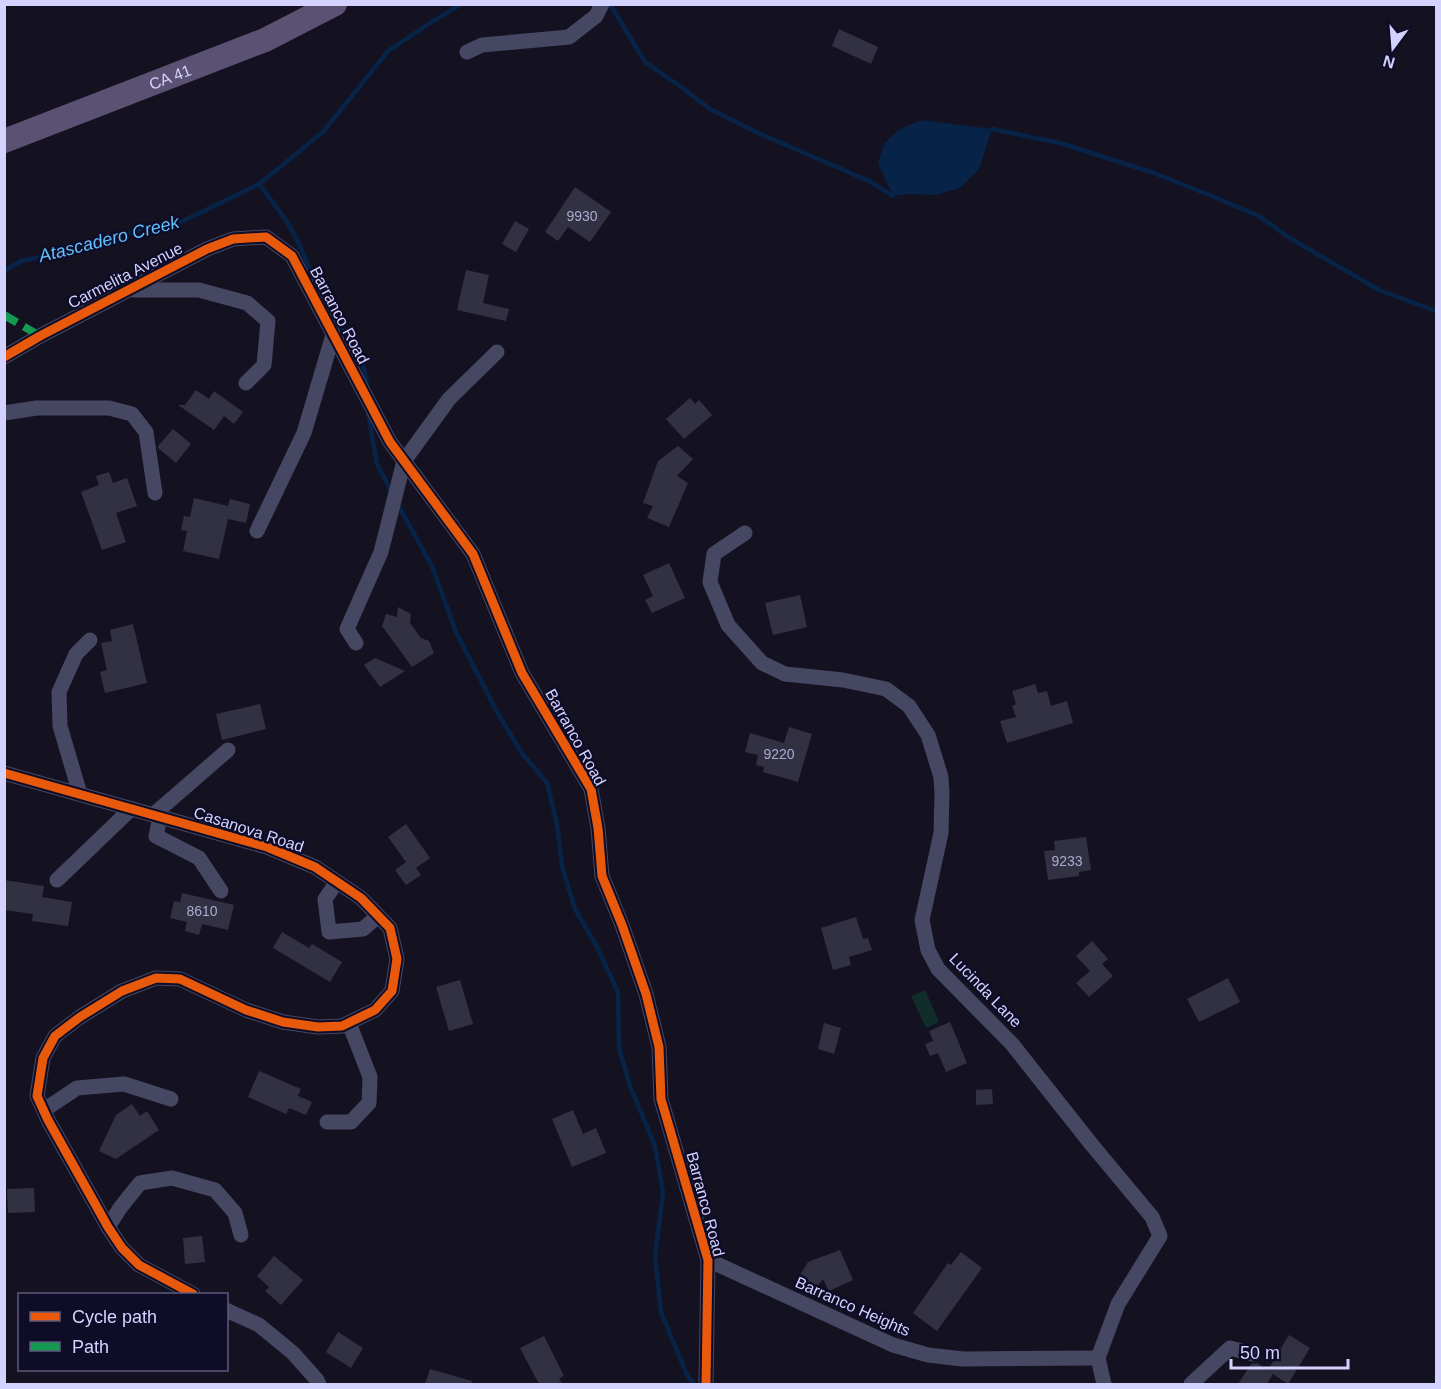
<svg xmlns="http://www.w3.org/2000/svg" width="1441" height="1389" viewBox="0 0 1441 1389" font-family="Arial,sans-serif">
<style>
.green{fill:#102d2c}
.water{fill:#072348}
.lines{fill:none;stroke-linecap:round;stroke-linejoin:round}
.stream{stroke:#072348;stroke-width:4.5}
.building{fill:#323043}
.street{stroke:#464762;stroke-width:15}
.primary{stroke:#5b5173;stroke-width:24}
.quiet{stroke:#139951;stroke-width:8;stroke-dasharray:15 8;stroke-linecap:butt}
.cycleway-casing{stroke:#0f0c27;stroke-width:13}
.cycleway{stroke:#e8590c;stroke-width:9}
.labels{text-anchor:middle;stroke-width:5;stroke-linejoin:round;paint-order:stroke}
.number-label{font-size:14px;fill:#acaad0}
.street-label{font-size:16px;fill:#d4d2ff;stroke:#0f0c27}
.water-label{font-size:18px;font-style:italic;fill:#60c1ff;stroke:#0f0c27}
</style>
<rect width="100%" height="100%" fill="#141221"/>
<!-- green -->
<polygon class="green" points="925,990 939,1022 926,1028 911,996"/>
<!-- water -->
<polygon class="water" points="921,120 992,129 979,169 960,188 936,195 910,194 893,196 878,163 884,144 898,130"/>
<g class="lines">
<!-- stream -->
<g class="stream">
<polyline points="610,4 645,62 677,84 710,109 756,132 869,181 893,196"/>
<polyline points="992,129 1060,143 1154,173 1214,197 1259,216 1288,237 1379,290 1436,311"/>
<path d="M259,184C273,202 288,221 298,242C307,261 314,282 325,301C340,328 366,353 367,387"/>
<polyline points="4,271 21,261 60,253 128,233 183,221 259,184 323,132 388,51 427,25 461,4"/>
<polyline points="368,413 377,464 392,493"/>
<polyline points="397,503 432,566 456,632 497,712 521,752 547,783 557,824 562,866 575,909 596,945 618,992 619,1048 630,1086 655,1146 663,1193 655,1256 661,1312 687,1375 694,1384"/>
</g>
</g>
<!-- building -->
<g class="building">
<polygon points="839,29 878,47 871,64 832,46"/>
<polygon points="575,187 611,212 590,242 568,227 558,241 545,232"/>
<polygon points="515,221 529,229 516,252 502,244"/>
<polygon points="466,270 489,275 483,303 509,309 506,321 457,310"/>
<polygon points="196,390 209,399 214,391 243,412 234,424 224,416 214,430 178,405 185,405"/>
<polygon points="690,398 695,404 699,400 712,415 684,439 666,419"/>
<polygon points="173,429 191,444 176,463 158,448 158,446"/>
<polygon points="678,446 693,459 677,476 688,483 669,527 647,518 653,506 643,503 658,461"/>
<polygon points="109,472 113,483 127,478 137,506 116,513 126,542 102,550 81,492 99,485 96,476"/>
<polygon points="194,498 228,506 230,499 250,504 246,523 228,519 219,559 183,551 187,531 181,530 184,516 190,517"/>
<polygon points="669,563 685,598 652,613 645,600 653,596 643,575"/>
<polygon points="800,595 807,627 773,635 765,603"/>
<polygon points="398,607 411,614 410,623 421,638 429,641 434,653 412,667 382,626 386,614 397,617"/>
<polygon points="133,624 147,683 105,693 100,672 107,670 101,643 112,641 110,630"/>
<polygon points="375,658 405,671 380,687 364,665"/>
<polygon points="1035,684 1038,693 1047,691 1051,706 1067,701 1073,723 1007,743 1000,721 1016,717 1012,706 1016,704 1012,691"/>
<polygon points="260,704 266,729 222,740 216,714"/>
<polygon points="789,727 812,734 798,782 763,772 764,767 756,765 758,755 745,752 750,733 784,743"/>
<polygon points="406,824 430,858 416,868 421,875 406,885 395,870 406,862 388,837"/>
<polygon points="1086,837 1091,870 1079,872 1079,876 1048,880 1044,851 1055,850 1054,841"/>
<polygon points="4,880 44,886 42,897 72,902 68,926 32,921 33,914 4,910"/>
<polygon points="182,893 234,905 228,930 202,924 199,935 185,931 187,922 170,918 174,901 180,902"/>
<polygon points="856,917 863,939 868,938 872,950 849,957 851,965 833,970 821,928"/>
<polygon points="282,932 309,948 312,944 342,962 330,982 273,948"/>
<polygon points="1092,941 1108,959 1102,964 1113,976 1089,997 1076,983 1090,971 1076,956"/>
<polygon points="1228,978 1240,1002 1199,1022 1187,999"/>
<polygon points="460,980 473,1024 449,1031 436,987"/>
<polygon points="950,1022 967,1063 946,1072 938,1053 930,1056 925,1044 933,1041 929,1031"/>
<polygon points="824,1023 841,1028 834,1054 818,1049"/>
<polygon points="259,1071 301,1089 298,1096 312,1102 306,1115 289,1108 286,1114 248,1097"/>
<polygon points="992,1089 993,1104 976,1105 976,1090"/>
<polygon points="132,1104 140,1116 147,1111 159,1130 116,1159 99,1151 116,1115"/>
<polygon points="573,1110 583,1134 596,1128 606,1153 572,1167 552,1119"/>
<polygon points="34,1188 35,1212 8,1213 7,1189"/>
<polygon points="202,1236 205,1262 185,1264 183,1238"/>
<polygon points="840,1250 853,1280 829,1291 823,1279 816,1288 795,1283 808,1262"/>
<polygon points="961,1252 982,1268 937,1331 913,1313 948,1263 951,1265"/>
<polygon points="274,1256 303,1280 281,1305 265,1291 269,1287 257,1276"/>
<polygon points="338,1332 363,1348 351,1368 326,1352"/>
<polygon points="1289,1335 1310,1348 1288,1384 1273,1374 1267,1384 1238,1384 1251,1364 1257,1363 1268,1370"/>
<polygon points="544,1336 564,1376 559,1378 562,1384 539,1384 520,1348"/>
<polygon points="430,1369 472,1381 471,1384 425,1384"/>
</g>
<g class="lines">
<!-- street -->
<g class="street">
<polyline points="467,52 482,45 569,37 596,16 602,4"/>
<polyline points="133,290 199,290 247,303 268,321 264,365 246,383"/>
<polyline points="4,357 40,336 207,249 233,239 266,237 292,256 390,442 473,554 522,673 591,789 598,828 602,876 622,925 646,994 659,1047 661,1099 708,1260 706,1384"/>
<polyline points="4,413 37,408 109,408 132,414 146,432 155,493"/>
<polyline points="257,531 304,433 333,335"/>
<polyline points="745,533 714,554 710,582 728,625 762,663 785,674 843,680 886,689 909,706 928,735 941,777 942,793 941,833 922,920 928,950 938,969 1012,1044 1092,1145 1152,1217 1160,1236 1118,1304 1098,1358 1104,1384"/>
<polyline points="356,643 347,629 381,552 404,461 449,399 497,352"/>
<polyline points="4,773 267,847 315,867 361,898 390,928 397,959 392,991 375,1010 342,1026 318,1027 283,1022 246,1010 180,979 156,978 122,991 80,1017 55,1036 43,1058 37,1096 48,1120 108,1227 122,1248 139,1265 193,1294"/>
<polyline points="80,794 60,726 59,692 76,654 90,640"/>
<polyline points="153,815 228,750"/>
<polyline points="160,817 156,836 199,858 221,891"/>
<polyline points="57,880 131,809"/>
<polyline points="337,882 325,899 329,932 363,929 378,916"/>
<polyline points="44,1110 77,1088 124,1084 171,1099"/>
<polyline points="327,1122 351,1122 369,1103 370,1077 349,1023"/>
<polyline points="108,1227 120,1208 140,1183 172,1178 215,1190 235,1213 241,1235"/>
<polyline points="708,1260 893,1345 928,1355 963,1359 1098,1358"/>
<polyline points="226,1310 259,1325 293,1353 317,1380 319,1384"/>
<polyline points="1191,1384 1230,1348 1253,1354"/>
</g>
<!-- primary -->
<path class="primary" id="s1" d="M4,141L265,40L335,4"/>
<!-- quiet -->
<polyline class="quiet" points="4,315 40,336"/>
<!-- cycleway casing -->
<g class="cycleway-casing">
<g id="cycleway">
<polyline points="4,357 40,336 207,249 233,239 266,237 292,256 390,442 473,554 522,673 591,789 598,828 602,876 622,925 646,994 659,1047 661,1099 708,1260 706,1384"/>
<polyline points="4,773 267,847 315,867 361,898 390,928 397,959 392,991 375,1010 342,1026 318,1027 283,1022 246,1010 180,979 156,978 122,991 80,1017 55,1036 43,1058 37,1096 48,1120 108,1227 122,1248 139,1265 193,1294"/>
</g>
</g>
<!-- cycleway -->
<use href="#cycleway" class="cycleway"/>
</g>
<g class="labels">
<!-- number labels -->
<g class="number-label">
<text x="582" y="221">9930</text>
<text x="779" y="759">9220</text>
<text x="1067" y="866">9233</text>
<text x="202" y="916">8610</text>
</g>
<!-- street labels -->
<g class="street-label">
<text dy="6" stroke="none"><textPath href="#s1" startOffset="178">CA 41</textPath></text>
<text transform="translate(125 275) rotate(-27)" y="6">Carmelita Avenue</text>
<text transform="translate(340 315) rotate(62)" y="6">Barranco Road</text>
<text transform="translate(576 737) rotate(61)" y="6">Barranco Road</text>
<text transform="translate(249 829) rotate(18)" y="6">Casanova Road</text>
<text transform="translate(986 990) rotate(46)" y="6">Lucinda Lane</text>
<text transform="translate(706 1204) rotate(75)" y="6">Barranco Road</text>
<text transform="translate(853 1306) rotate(24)" y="6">Barranco Heights</text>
</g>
<!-- water labels -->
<g class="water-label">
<text transform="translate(109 239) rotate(-14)" y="6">Atascadero Creek</text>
</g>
</g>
<!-- border -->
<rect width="1441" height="1389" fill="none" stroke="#d4d2ff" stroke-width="12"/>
<!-- legend -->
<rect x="18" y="1293" width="210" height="78" fill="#0f0c27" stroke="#5e5b7d" stroke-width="1.5"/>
<rect x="30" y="1312" width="30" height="9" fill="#e8590c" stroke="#5e5b7d" stroke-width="1.5"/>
<text x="72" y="1323" font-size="18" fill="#d4d2ff">Cycle path</text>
<rect x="30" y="1342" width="30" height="9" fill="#139951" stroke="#5e5b7d" stroke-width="1.5"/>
<text x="72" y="1353" font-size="18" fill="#d4d2ff">Path</text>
<!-- north arrow -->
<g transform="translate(1393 48) rotate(196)" stroke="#0f0c27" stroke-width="4.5" paint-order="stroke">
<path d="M0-4.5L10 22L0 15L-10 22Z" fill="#d4d2ff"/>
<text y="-9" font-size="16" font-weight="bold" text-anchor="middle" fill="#d4d2ff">N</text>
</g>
<!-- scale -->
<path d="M1231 1359v9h117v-9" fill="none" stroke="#d4d2ff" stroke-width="3"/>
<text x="1240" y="1359" font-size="18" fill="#d4d2ff" stroke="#0f0c27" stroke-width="4.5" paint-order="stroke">50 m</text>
</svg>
